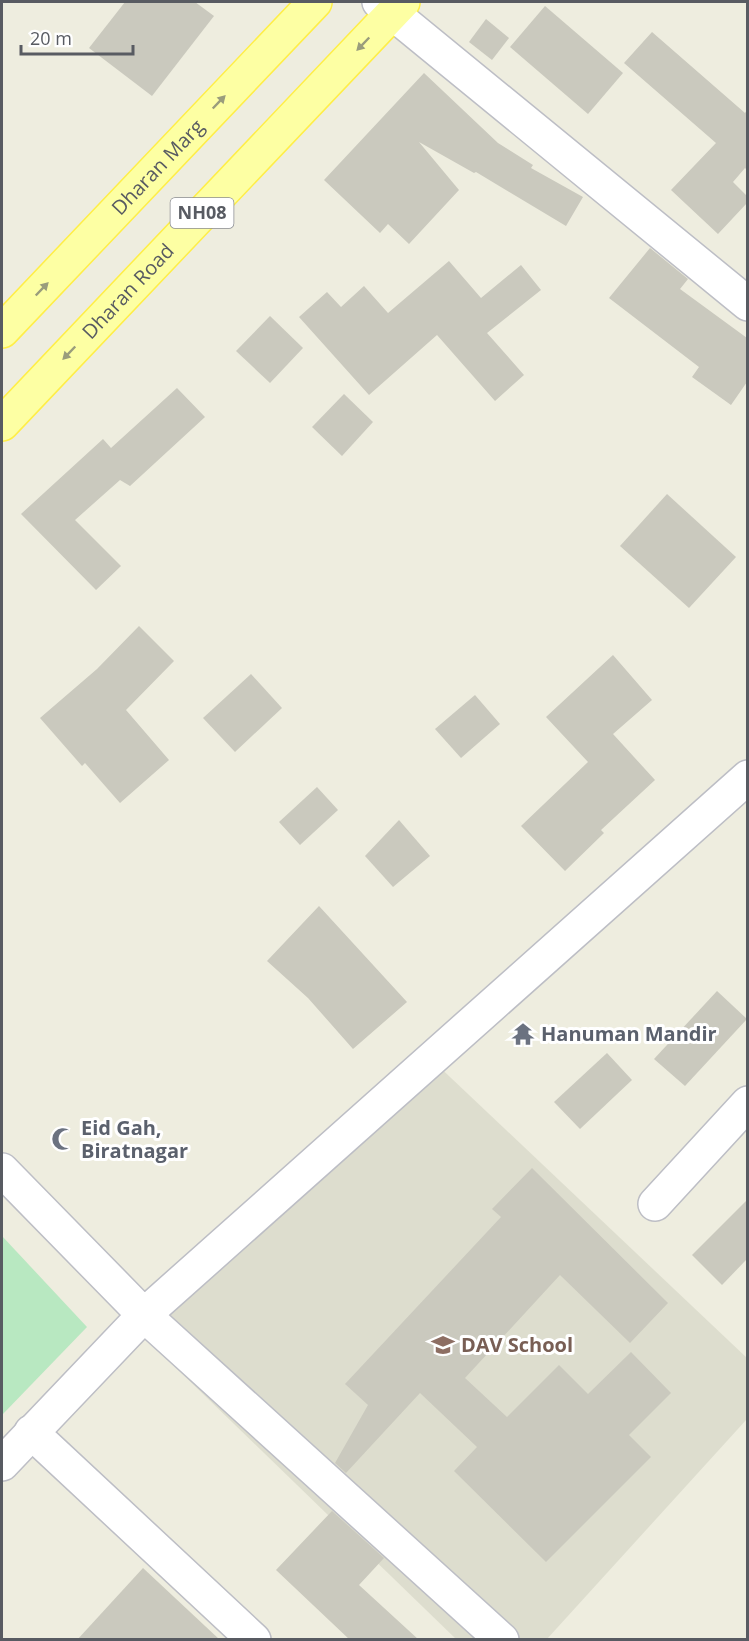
<svg xmlns="http://www.w3.org/2000/svg" width="749" height="1641" viewBox="0 0 749 1641" font-family="'Open Sans',sans-serif">
<style>
.education{fill:#ddddce}
.green{fill:#b8e8c1}
.building{fill:#cac9be}
.lines{fill:none;stroke-linecap:round;stroke-linejoin:round}
.minor-casing{stroke:#bdbec5;stroke-width:36}
.major-casing{stroke:#ffee47;stroke-width:36}
.minor{stroke:#fff;stroke-width:33}
.major{stroke:#fdffa3;stroke-width:33}
.oneway{fill:#9a9d7c}
.labels{text-anchor:middle;stroke-width:6;stroke-linejoin:round;paint-order:stroke}
.shield{fill:#fff;stroke:#8a8c91;stroke-width:1.5}
.shield-label{font-size:18px;font-weight:bold;fill:#585b62}
.street-label{font-size:20px;fill:#585b62;stroke:#fff}
.worship-label{font-size:20px;font-weight:bold;fill:#5b616d;stroke:#fff;text-anchor:start}
.education-label{font-size:20px;font-weight:bold;fill:#785e54;stroke:#fff;text-anchor:start}
</style>
<rect width="100%" height="100%" fill="#eeeddf"/>
<!-- education -->
<polygon class="education" points="431,1059 747,1358 747,1419 547,1639 456,1639 139,1332"/>
<!-- green -->
<polygon class="green" points="2,1236 87,1327 2,1415"/>
<!-- building -->
<g class="building">
<polygon points="125,2 195,2 214,16 152,96 89,48"/>
<polygon points="545,6 623,73 588,114 510,47"/>
<polygon points="486,19 509,38 492,60 469,42"/>
<polygon points="652,32 745,113 747,110 747,170 745,168 733,182 747,196 747,203 718,234 671,190 716,143 624,63"/>
<polygon points="424,73 498,143 533,165 531,168 583,197 566,226 476,172 474,173 419,142 459,190 409,244 388,224 380,233 324,180"/>
<polygon points="650,248 688,279 680,289 747,338 747,382 731,405 692,377 699,367 609,298"/>
<polygon points="449,261 481,298 521,265 541,290 487,333 524,375 495,401 437,335 369,395 299,317 327,292 341,307 364,286 388,313"/>
<polygon points="270,316 303,348 270,383 236,351"/>
<polygon points="177,388 205,417 130,486 120,480 75,520 121,566 96,590 21,514 103,439 111,448"/>
<polygon points="344,394 373,422 342,456 312,427"/>
<polygon points="667,494 736,557 689,608 620,546"/>
<polygon points="139,626 174,661 126,710 169,760 120,803 85,763 82,766 40,718 97,669"/>
<polygon points="613,655 652,700 613,734 655,780 601,830 604,833 565,871 521,826 588,762 546,717"/>
<polygon points="251,674 282,708 235,752 203,718"/>
<polygon points="475,695 500,724 461,758 435,729"/>
<polygon points="317,787 338,810 300,845 279,822"/>
<polygon points="399,820 430,856 393,887 365,856"/>
<polygon points="319,906 407,1002 353,1049 308,998 267,961"/>
<polygon points="717,991 747,1019 685,1086 654,1059"/>
<polygon points="607,1053 632,1080 580,1129 554,1102"/>
<polygon points="532,1168 668,1303 630,1343 560,1275 465,1378 507,1417 559,1365 588,1394 631,1352 671,1393 629,1435 651,1457 546,1562 454,1471 477,1447 420,1393 346,1473 335,1463 368,1405 345,1384 501,1217 492,1209"/>
<polygon points="747,1200 747,1259 722,1285 692,1255"/>
<polygon points="332,1511 384,1558 359,1585 419,1640 350,1640 276,1570"/>
<polygon points="143,1568 220,1640 77,1640"/>
</g>
<g class="lines">
<!-- minor casing -->
<g class="minor-casing">
<g id="minor">
<polyline points="379,2 748,304"/>
<polyline points="2,1170 144,1315 748,777"/>
<polyline points="655,1204 748,1103"/>
<polyline points="31,1432 254,1640"/>
<polyline points="2,1464 144,1315 502,1640"/>
</g>
</g>
<!-- major casing -->
<g class="major-casing">
<g id="major">
<path id="s1" d="M2,331L315,2"/>
<path id="s2" d="M2,424L403,2"/>
</g>
</g>
<!-- minor -->
<use href="#minor" class="minor"/>
<!-- major -->
<use href="#major" class="major"/>
</g>
<!-- one-way arrows -->
<defs><path id="oneway-solid" d="M-6-.8H1V-3.2L6.5 0L1 3.2V.8H-6Z" transform="scale(1.5)"/></defs>
<g class="oneway">
<use href="#oneway-solid" transform="translate(363 44) rotate(134)"/>
<use href="#oneway-solid" transform="translate(219 102) rotate(-46)"/>
<use href="#oneway-solid" transform="translate(42 289) rotate(-46)"/>
<use href="#oneway-solid" transform="translate(69 353) rotate(134)"/>
</g>
<!-- icons -->
<defs>
<g id="temple-bare" transform="scale(1.8)"><path d="M0-6L5-2H3V0L6.5 2.5H4V6H1.5V3h-3V6H-4V2.5H-6.5L-3 0V-2H-5Z" fill="#6b7280" stroke="#fff" stroke-width="2.5" paint-order="stroke"/></g>
<g id="mosque-bare" transform="scale(1.8)"><path d="M3.5-4.9A6 6 0 1 0 3.5 4.9A5 5 0 1 1 3.5-4.9Z" fill="#6b7280" stroke="#fff" stroke-width="2.5" paint-order="stroke"/></g>
<g id="school-bare" transform="scale(1.8)"><path d="M0-5L7-2L0 1L-7-2ZM-4 1L0 2.5L4 1V4Q0 6-4 4Z" fill="#8d6e63" stroke="#fff" stroke-width="2.5" paint-order="stroke"/></g>
</defs>
<g fill-rule="evenodd">
<use href="#temple-bare" x="523" y="1034"/>
<use href="#mosque-bare" x="63" y="1139"/>
<use href="#school-bare" x="443" y="1345"/>
</g>
<g class="labels">
<!-- shield labels -->
<rect class="shield" x="170.5" y="198" width="63" height="30" rx="4.5"/>
<g class="shield-label">
<text x="202" y="219">NH08</text>
</g>
<!-- street labels -->
<g class="street-label">
<text dy="7" stroke="none"><textPath href="#s1" startOffset="226">Dharan Marg</textPath></text>
<text dy="7" stroke="none"><textPath href="#s2" startOffset="183">Dharan Road</textPath></text>
</g>
<!-- worship labels -->
<g class="worship-label">
<text x="541" y="1041">Hanuman Mandir</text>
<text x="81" y="1135">Eid Gah,<tspan x="81" dy="23">Biratnagar</tspan></text>
</g>
<!-- education labels -->
<g class="education-label">
<text x="461" y="1352">DAV School</text>
</g>
</g>
<!-- border -->
<rect width="749" height="1641" fill="none" stroke="#585b62" stroke-width="6"/>
<!-- scale -->
<path d="M21 45v9h112v-9" fill="none" stroke="#585b62" stroke-width="3"/>
<text x="30" y="45" font-size="18" fill="#585b62" stroke="#ffffff" stroke-width="4.5" paint-order="stroke">20 m</text>
</svg>
